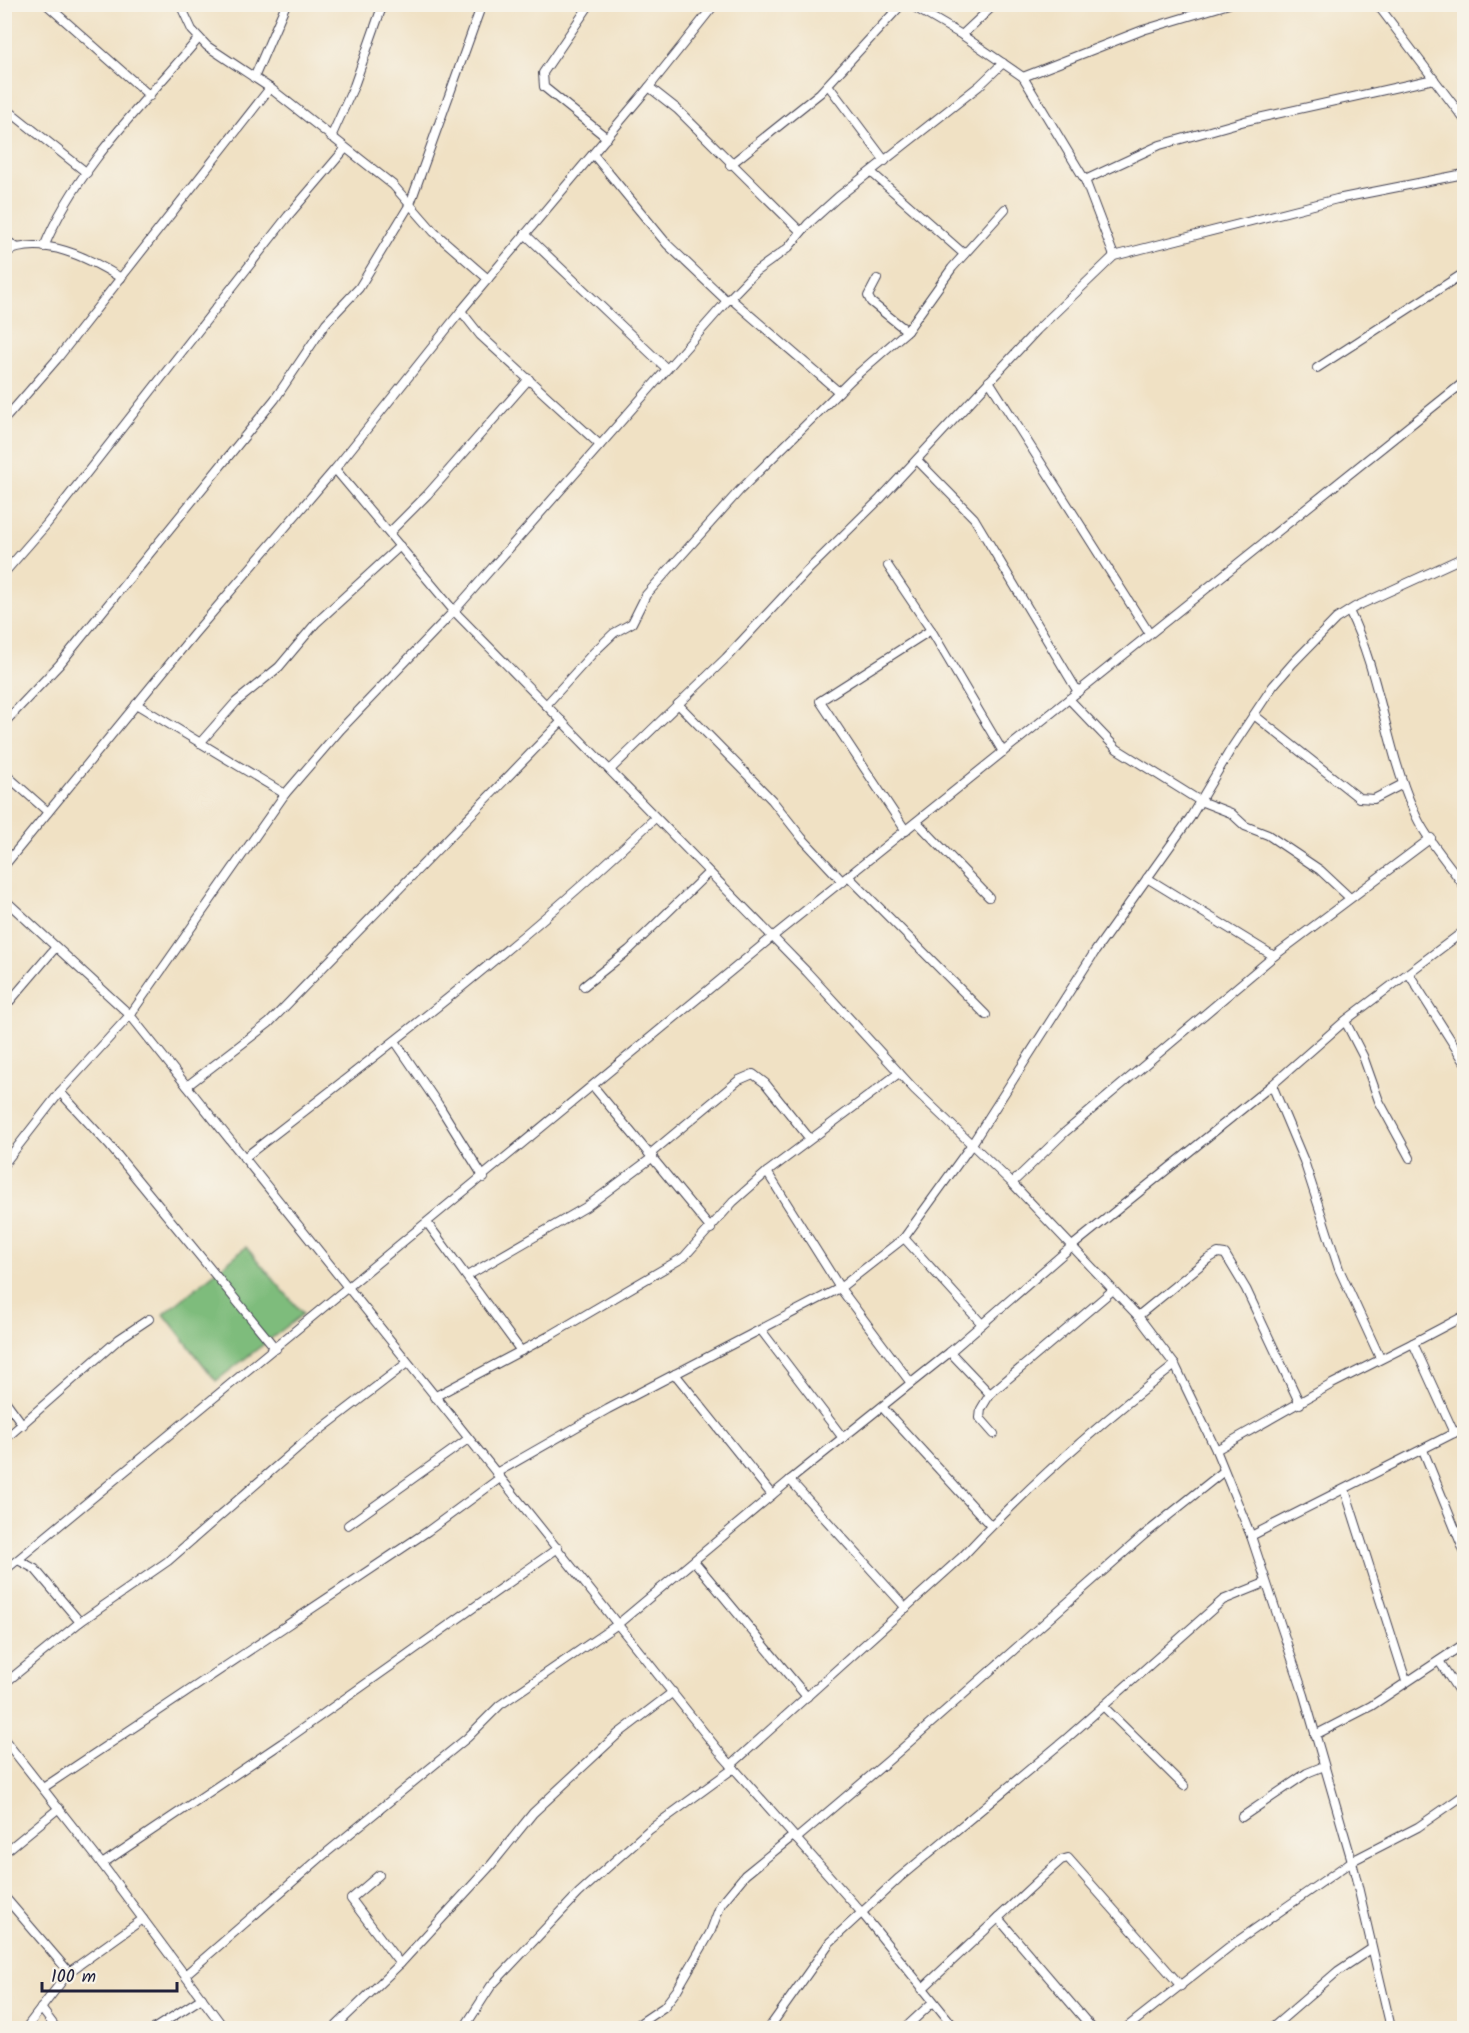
<svg xmlns="http://www.w3.org/2000/svg" width="1469" height="2033" viewBox="0 0 1469 2033" font-family="Kalam,sans-serif">
<style>
.forest{fill:#7ebc7b;stroke:#506f5b;stroke-width:1.5}
.lines{fill:none;stroke-linecap:round;stroke-linejoin:round}
.street-casing{stroke:#413f50;stroke-width:10}
.street{stroke:#fff;stroke-width:8}
</style>
<rect width="100%" height="100%" fill="#f7f3e8"/>
<filter id="ink" filterUnits="userSpaceOnUse"><feTurbulence type="fractalNoise" baseFrequency=".0167" numOctaves="2"/><feDisplacementMap in="SourceGraphic" scale="12" xChannelSelector="R" yChannelSelector="G"/><feConvolveMatrix kernelMatrix="1 2 1 2 8 2 1 2 1" color-interpolation-filters="sRGB"/></filter>
<filter id="wash" filterUnits="userSpaceOnUse"><feTurbulence type="fractalNoise" baseFrequency=".008" numOctaves="4" result="noise"/><feDisplacementMap in="SourceGraphic" scale="24" xChannelSelector="R" yChannelSelector="G"/><feGaussianBlur stdDeviation="1.35" result="paint"/><feColorMatrix in="noise" values="0 0 0 0 0 0 0 0 0 0 0 0 0 0 0 0 0 1.4 0 .05"/><feComposite in="paint" operator="in"/></filter>
<g filter="url(#wash)">
<rect width="100%" height="100%" fill="#f0e1c4"/>
<!-- forest -->
<polygon class="forest" points="246,1247 303,1314 216,1381 164,1314"/>
</g>
<g filter="url(#ink)">
<g class="lines">
<!-- street casing -->
<g class="street-casing">
<g id="street">
<polyline points="46,4 150,96"/>
<polyline points="180,4 192,30 207,46 270,88 393,185 434,232 488,279"/>
<polyline points="590,4 543,73 544,87 607,138"/>
<polyline points="909,4 962,35 1023,77 1085,180"/>
<polyline points="1377,4 1464,119"/>
<polyline points="962,35 995,4"/>
<polyline points="1023,77 1143,30 1229,4"/>
<polyline points="254,78 286,4"/>
<polyline points="828,85 885,161"/>
<polyline points="649,87 677,109 801,232"/>
<polyline points="4,107 87,173"/>
<polyline points="331,137 354,86 383,4"/>
<polyline points="593,154 667,244 727,301"/>
<polyline points="730,165 820,93 902,4"/>
<polyline points="871,172 964,254"/>
<polyline points="525,234 667,369"/>
<polyline points="4,239 16,247"/>
<path d="M44,247C77,167 144,103 199,38"/>
<path d="M4,253C43,234 89,258 121,278"/>
<polyline points="1114,256 1085,180 1160,145 1245,121 1434,79"/>
<polyline points="877,279 868,296 871,302 907,331"/>
<polyline points="730,298 839,392"/>
<polyline points="461,311 480,335 600,445"/>
<polyline points="1317,368 1464,273"/>
<polyline points="989,381 1149,633"/>
<polyline points="4,420 57,359 270,88"/>
<polyline points="917,460 974,518 1078,692"/>
<polyline points="335,469 454,611 807,972 914,1089 1012,1183 1138,1316 1175,1365 1216,1450 1251,1536 1304,1695 1352,1861 1391,2028"/>
<polyline points="389,533 427,495 529,379"/>
<polyline points="888,566 931,630 1003,752"/>
<polyline points="4,573 46,525 288,216 345,149"/>
<path d="M1349,611C1380,673 1385,745 1413,809C1424,837 1448,862 1464,886"/>
<polyline points="1069,699 1117,749 1200,801 1231,813 1245,826 1268,835 1320,870 1350,898"/>
<polyline points="136,704 285,794"/>
<polyline points="678,704 772,800 802,838 843,882"/>
<polyline points="546,705 594,652 614,633 632,623 646,595 739,491 852,379 907,331 952,268 1005,209"/>
<polyline points="1254,715 1359,798 1374,799 1403,784"/>
<polyline points="4,723 59,665 275,399 326,323 359,288 410,204 482,4"/>
<polyline points="200,743 236,702 279,667 316,623 400,546"/>
<polyline points="610,770 726,658 808,570 880,499 1037,330 1114,256 1337,199 1464,174"/>
<polyline points="4,773 48,812"/>
<polyline points="917,822 989,897"/>
<polyline points="906,831 820,701 931,630"/>
<polyline points="4,866 194,634 335,469 461,311 649,87 715,4"/>
<polyline points="849,877 986,1015"/>
<polyline points="1147,878 1274,956"/>
<polyline points="4,899 130,1015 723,1756 862,1913 955,2028"/>
<polyline points="1409,974 1464,1061"/>
<polyline points="584,986 629,950 708,873"/>
<polyline points="4,1008 56,947"/>
<polyline points="1345,1021 1363,1056 1379,1101 1410,1158"/>
<polyline points="395,1041 438,1104 484,1178"/>
<polyline points="1272,1085 1304,1161 1339,1269 1380,1358"/>
<polyline points="187,1086 269,1023 562,721"/>
<polyline points="593,1086 711,1229"/>
<polyline points="60,1092 109,1145 276,1349"/>
<polyline points="650,1154 739,1080 753,1074 765,1083 810,1139"/>
<path d="M244,1158C385,1049 526,941 655,818"/>
<polyline points="4,1164 60,1092 130,1015 285,794 341,729 454,611 727,301 755,272 788,248 808,224 838,197 979,86 1003,63"/>
<polyline points="767,1172 840,1288 911,1383"/>
<polyline points="1012,1183 1064,1133 1274,956 1431,838"/>
<polyline points="428,1224 521,1351"/>
<polyline points="904,1238 982,1324"/>
<polyline points="467,1276 586,1207 653,1157"/>
<polyline points="1138,1316 1208,1259 1218,1253 1225,1254 1246,1289 1300,1404"/>
<polyline points="761,1330 843,1438"/>
<polyline points="1413,1343 1464,1316"/>
<polyline points="950,1352 990,1394"/>
<polyline points="675,1374 772,1495"/>
<polyline points="434,1397 551,1335 684,1257 733,1202 767,1172 899,1073"/>
<polyline points="4,1399 23,1425"/>
<polyline points="882,1407 991,1526"/>
<polyline points="994,1434 980,1418 981,1409 990,1394 1113,1290"/>
<polyline points="4,1440 119,1339 149,1319"/>
<polyline points="1216,1450 1332,1384 1413,1343 1454,1433"/>
<polyline points="1423,1450 1464,1551"/>
<polyline points="496,1473 608,1409 840,1288 904,1238 972,1144 1094,953 1190,818 1231,749 1273,686 1293,663 1336,619 1355,607 1464,557"/>
<polyline points="790,1480 906,1608"/>
<polyline points="1345,1490 1406,1681"/>
<polyline points="348,1525 468,1439"/>
<polyline points="1251,1536 1464,1428"/>
<polyline points="18,1560 35,1569 80,1622"/>
<polyline points="694,1561 807,1697"/>
<polyline points="4,1571 771,938 1464,382"/>
<polyline points="1439,1661 1464,1699"/>
<polyline points="4,1684 80,1622 168,1561 303,1443 407,1363"/>
<polyline points="1103,1706 1184,1786"/>
<polyline points="1315,1735 1371,1706 1464,1644"/>
<polyline points="4,1739 102,1864 224,2028"/>
<path d="M731,1765L963,1556C1027,1487 1100,1423 1175,1365"/>
<polyline points="43,1788 428,1531 500,1478"/>
<polyline points="1242,1817 1307,1773 1324,1766"/>
<polyline points="796,1839 888,1761 1144,1535 1224,1471"/>
<polyline points="4,1853 59,1808"/>
<polyline points="102,1864 282,1743 558,1548"/>
<polyline points="379,1875 351,1899 400,1964"/>
<polyline points="4,1896 69,1972"/>
<polyline points="998,1918 1092,2028"/>
<polyline points="185,1975 320,1858 467,1738 500,1705 618,1624 790,1480 950,1352 1071,1247 1272,1085 1346,1020 1464,931"/>
<polyline points="922,1989 1041,1878 1061,1860 1068,1858 1181,1986"/>
<polyline points="41,2008 56,2028"/>
<polyline points="26,2028 69,1972 143,1919"/>
<polyline points="155,2028 202,1998"/>
<polyline points="334,2028 400,1964 491,1865 533,1813 618,1734 673,1692"/>
<polyline points="464,2028 491,1986 579,1893 649,1830 734,1768"/>
<polyline points="633,2028 664,2007 677,1990 710,1933 721,1904 745,1875 793,1836"/>
<polyline points="769,2028 830,1942 899,1878 1066,1739 1223,1600 1265,1583"/>
<polyline points="905,2028 933,2002"/>
<polyline points="1126,2028 1229,1947 1352,1861 1418,1827 1464,1795"/>
<polyline points="1272,2028 1338,1971 1371,1949"/>
</g>
</g>
<!-- street -->
<use href="#street" class="street"/>
</g>
</g>
<!-- margin -->
<rect width="1469" height="2033" fill="none" stroke="#f7f3e8" stroke-width="24"/>
<!-- scale -->
<path d="M42 1982v9h135v-9" fill="none" stroke="#22223b" stroke-width="3"/>
<text x="51" y="1982" font-size="18" fill="#22223b" stroke="#f7f3e8" stroke-width="4.5" paint-order="stroke">100 m</text>
</svg>
